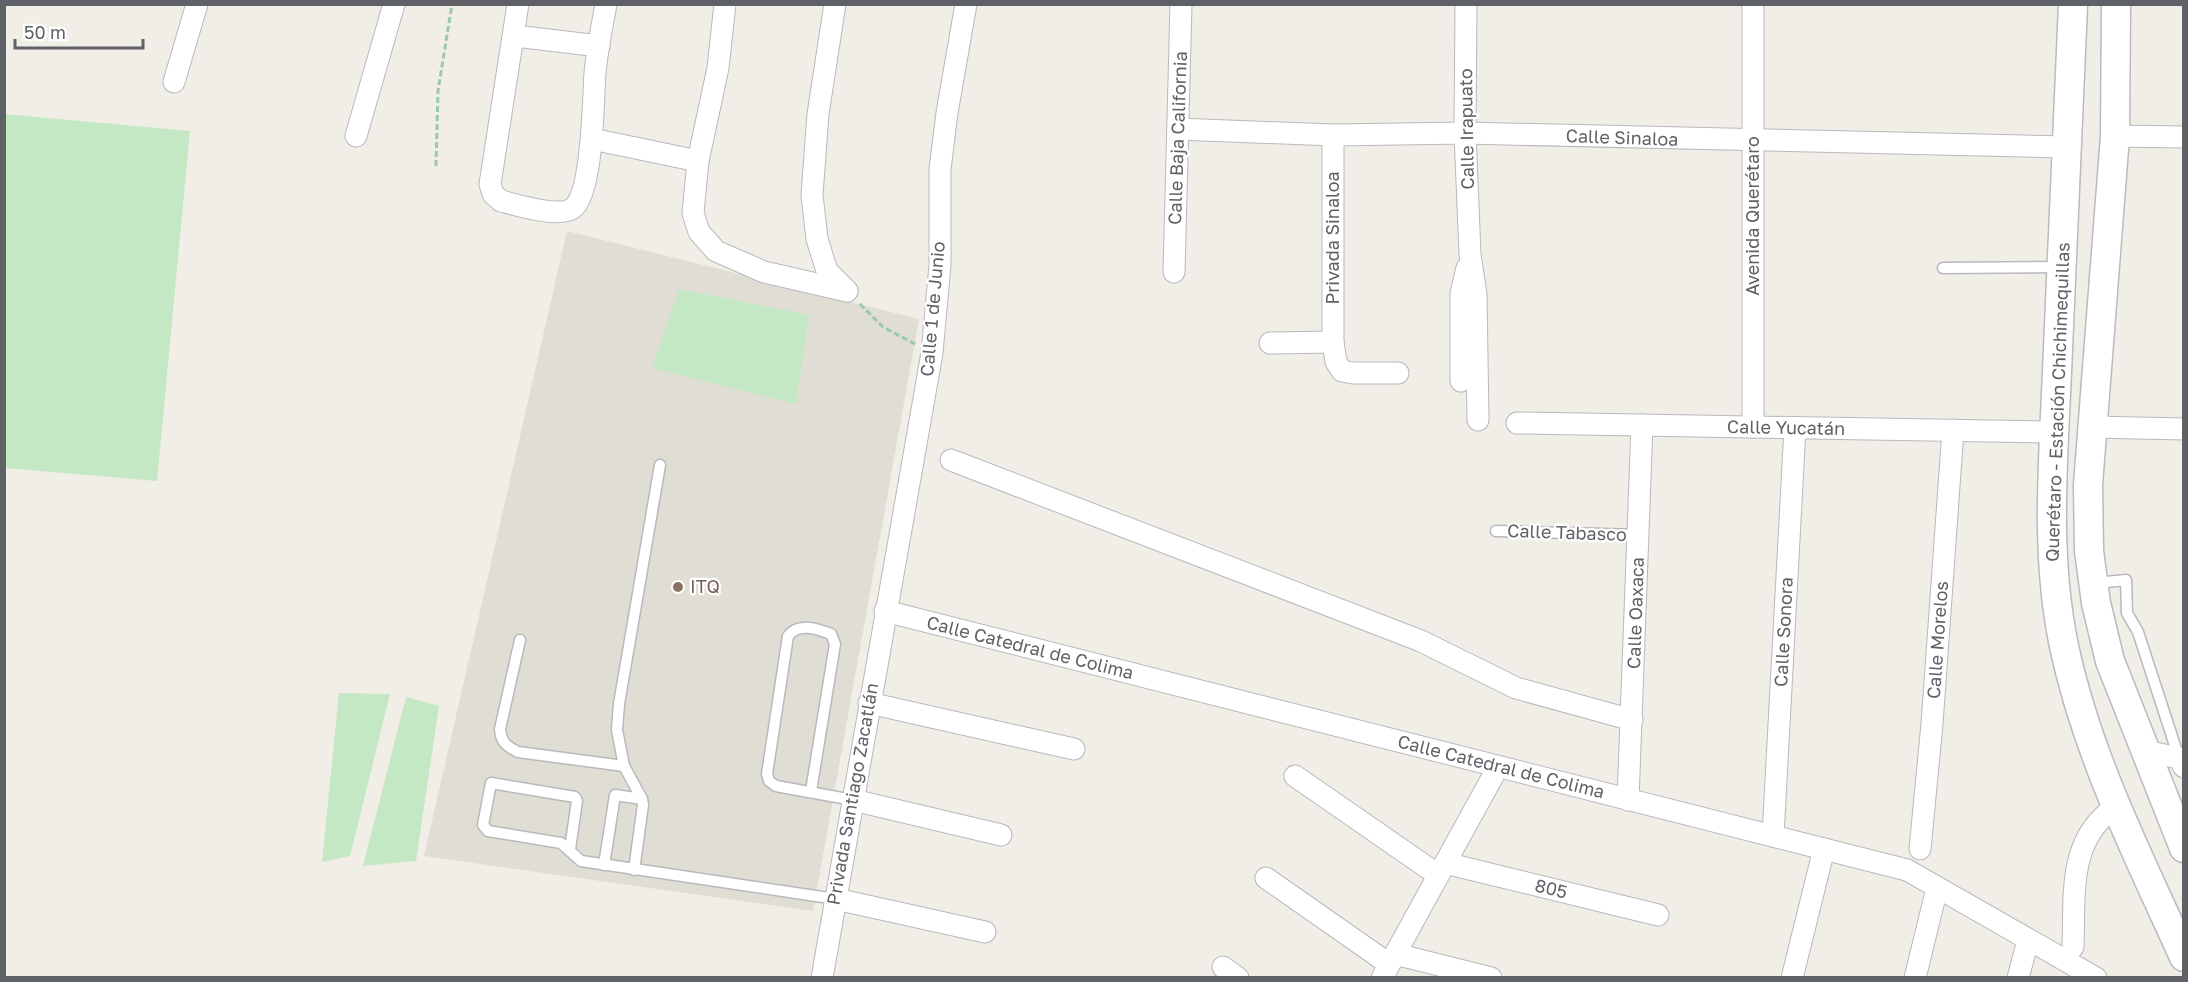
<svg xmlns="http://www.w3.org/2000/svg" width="2188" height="982" viewBox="0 0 2188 982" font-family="'Golos Text',sans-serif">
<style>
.education{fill:#e0ddd4}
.green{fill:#c3e8c3}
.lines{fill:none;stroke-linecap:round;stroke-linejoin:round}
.lane-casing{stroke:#b7b9bd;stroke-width:13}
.street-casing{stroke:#b7b9bd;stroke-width:23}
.secondary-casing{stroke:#b8bbc0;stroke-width:31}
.path{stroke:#9bc9a9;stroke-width:3;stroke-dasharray:6 3;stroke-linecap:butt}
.lane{stroke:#fff;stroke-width:10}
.street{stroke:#fff;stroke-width:21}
.secondary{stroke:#fff;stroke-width:28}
.education-dot{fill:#8d6e63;stroke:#fff;stroke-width:2}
.labels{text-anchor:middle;stroke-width:4.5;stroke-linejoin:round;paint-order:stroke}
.street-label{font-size:18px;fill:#5e6267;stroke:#fff}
.education-label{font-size:18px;fill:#785e54;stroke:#fff;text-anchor:start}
</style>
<rect width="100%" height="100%" fill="#f0eee6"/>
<!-- education -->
<polygon class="education" points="567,231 919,319 813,911 424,856"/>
<!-- green -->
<g class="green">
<polygon points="4,114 190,131 157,481 5,468"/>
<polygon points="679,289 809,315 796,404 652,368"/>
<polygon points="339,693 390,694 350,856 322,862"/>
<polygon points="406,697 439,706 416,861 363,866"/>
</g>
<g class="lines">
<!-- lane casing -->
<g class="lane-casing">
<g id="lane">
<polyline points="1943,268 2061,267"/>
<polyline points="1496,531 1638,535"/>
<polyline points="2095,583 2126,580 2127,613 2138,632 2179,758"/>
<path d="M520,640L500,729C501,742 506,746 518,752L624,766"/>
<path d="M811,791L835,644L831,634C817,629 799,622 788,636L767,774L769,781L776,786L853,800"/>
<polyline points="642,799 624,766 617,730 619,704 660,465"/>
<polyline points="570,849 577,801 575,797 491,783 483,825 488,831 561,843 581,861 836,899"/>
<polyline points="604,865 615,795 642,799 643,805 634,870"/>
</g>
</g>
<!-- street casing -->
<g class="street-casing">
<g id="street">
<path d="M518,4L490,184L493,194L501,201C516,205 560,218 573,208C593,192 593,100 595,73C597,50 602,27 606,4"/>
<polyline points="725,4 718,68 698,161 693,213 699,232 716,251 764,272 847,291"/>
<polyline points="835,4 818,114 812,195 817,239 827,271 847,291"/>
<polyline points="1466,4 1465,133 1470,254 1476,294 1478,420"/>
<polyline points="1753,4 1753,427"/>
<polyline points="515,36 599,46"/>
<polyline points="174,82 197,4"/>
<polyline points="1178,129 1333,135 1465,133 2067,147"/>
<polyline points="1333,135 1333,342 1336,362 1342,371 1353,373 1398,373"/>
<polyline points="356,136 394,4"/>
<polyline points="2115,136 2184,137"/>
<polyline points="592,139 698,161"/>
<polyline points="1174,272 1181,4"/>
<polyline points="1270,343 1333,342"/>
<polyline points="1461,381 1461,293 1467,268"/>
<polyline points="1517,423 2054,432"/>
<polyline points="2093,427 2184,429"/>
<polyline points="951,460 1421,641 1516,688 1632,720"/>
<polyline points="885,611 1907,870 2096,978"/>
<polyline points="869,703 1074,749"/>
<polyline points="2145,751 2179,758 2184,767"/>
<polyline points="1295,776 1438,875"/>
<polyline points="853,800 1001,835"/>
<polyline points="1628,800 1642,425"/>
<polyline points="1773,836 1795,428"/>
<polyline points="1920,849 1932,724 1953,430"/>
<polyline points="1445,863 1658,915"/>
<polyline points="1266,878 1389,964"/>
<polyline points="836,899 985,932"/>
<path d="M2073,947C2075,895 2067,838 2117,806"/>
<polyline points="1395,954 1491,978"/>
<polyline points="1223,967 1238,978"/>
<polyline points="822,978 932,353 940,265 940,169 947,113 966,4"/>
<polyline points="1382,978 1498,767"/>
<polyline points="1792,978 1824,849"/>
<polyline points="1915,978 1937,888"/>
<polyline points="2018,978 2028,940"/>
</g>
</g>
<!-- secondary casing -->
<g class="secondary-casing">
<g id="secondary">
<path d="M2073,4C2068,127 2062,250 2057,372C2053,464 2045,555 2064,646C2087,755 2138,855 2184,957"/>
<polyline points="2116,4 2115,136 2088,485 2089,551 2096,603 2110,661 2184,848"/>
</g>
</g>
<!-- path -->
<g class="path">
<polyline points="436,166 438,91 452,4"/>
<polyline points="860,304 883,327 915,344"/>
</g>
<!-- lane -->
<use href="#lane" class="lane"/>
<!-- street -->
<use href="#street" class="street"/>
<!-- secondary -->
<use href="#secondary" class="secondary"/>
</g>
<!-- markers -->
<circle class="education-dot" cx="678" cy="587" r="6"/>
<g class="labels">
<!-- street labels -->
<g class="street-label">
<text transform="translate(1467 129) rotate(-91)" y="6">Calle Irapuato</text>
<text transform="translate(1178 138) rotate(-88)" y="6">Calle Baja California</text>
<text transform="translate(1622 138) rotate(2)" y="6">Calle Sinaloa</text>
<text transform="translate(1753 216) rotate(-90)" y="6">Avenida Querétaro</text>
<text transform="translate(1333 238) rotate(-90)" y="6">Privada Sinaloa</text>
<text transform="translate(933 309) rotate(-85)" y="6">Calle 1 de Junio</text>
<text transform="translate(2058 402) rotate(-88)" y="6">Querétaro - Estación Chichimequillas</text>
<text transform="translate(1786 428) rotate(1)" y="6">Calle Yucatán</text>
<text transform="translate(1567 533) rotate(2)" y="6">Calle Tabasco</text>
<text transform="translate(1636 613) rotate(-88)" y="6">Calle Oaxaca</text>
<text transform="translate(1784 632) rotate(-87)" y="6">Calle Sonora</text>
<text transform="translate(1938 640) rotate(-86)" y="6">Calle Morelos</text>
<text transform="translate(1030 648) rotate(14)" y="6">Calle Catedral de Colima</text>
<text transform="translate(1501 767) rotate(14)" y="6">Calle Catedral de Colima</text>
<text transform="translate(853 794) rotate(-80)" y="6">Privada Santiago Zacatlán</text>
<text transform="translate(1551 889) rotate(14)" y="6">805</text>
</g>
<!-- education labels -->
<g class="education-label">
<text x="690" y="593">ITQ</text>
</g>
</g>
<!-- border -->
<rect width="2188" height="982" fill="none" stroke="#5e6267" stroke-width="12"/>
<!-- scale -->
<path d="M15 39v9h128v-9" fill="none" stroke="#5e6267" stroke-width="3"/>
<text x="24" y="39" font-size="18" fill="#5e6267" stroke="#ffffff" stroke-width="4.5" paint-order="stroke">50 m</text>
</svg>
